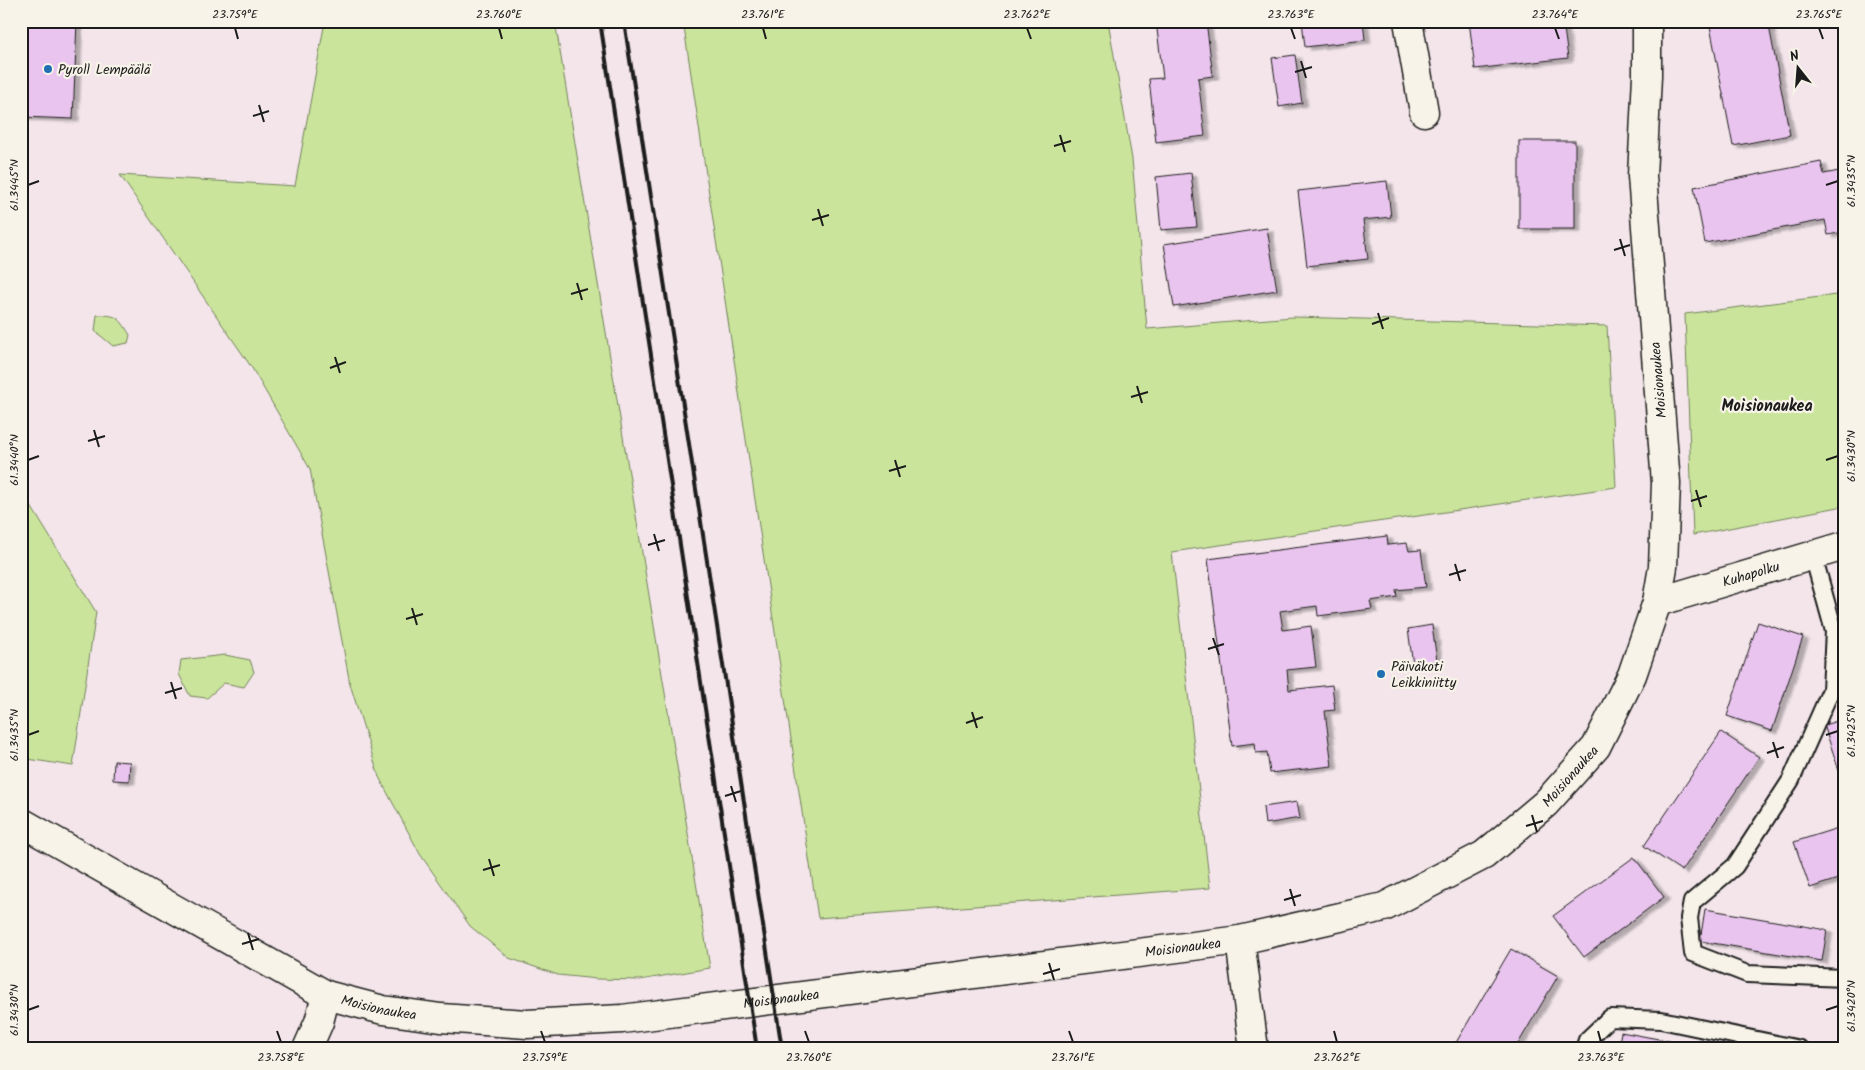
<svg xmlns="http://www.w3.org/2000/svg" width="1865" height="1070" viewBox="0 0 1865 1070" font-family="Kalam,sans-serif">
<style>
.green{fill:#cae59b;stroke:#73805c}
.building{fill:#e9c4ee;stroke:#1c1c1c;filter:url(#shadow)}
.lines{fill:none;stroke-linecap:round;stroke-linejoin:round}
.lane-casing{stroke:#1c1c1c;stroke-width:20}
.street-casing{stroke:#1c1c1c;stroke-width:31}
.secondary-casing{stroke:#1c1c1c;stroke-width:31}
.lane{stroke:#f7f3e8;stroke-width:16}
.street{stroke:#f7f3e8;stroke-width:28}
.secondary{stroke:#f7f3e8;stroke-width:28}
.rail{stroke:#1c1c1c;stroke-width:4}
.ticks{fill:none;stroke:#1c1c1c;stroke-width:2}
.poi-dot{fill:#1f6fb2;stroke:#f7f3e8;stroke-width:2}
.labels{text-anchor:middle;stroke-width:4.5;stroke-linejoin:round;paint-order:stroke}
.poi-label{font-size:14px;fill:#1c1c1c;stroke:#f7f3e8;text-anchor:start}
.street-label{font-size:14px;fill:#1c1c1c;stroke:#f7f3e8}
.quarter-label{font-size:16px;font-weight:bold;fill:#1c1c1c;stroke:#f7f3e8}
.neatline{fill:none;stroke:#1c1c1c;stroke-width:2}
.ticks-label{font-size:12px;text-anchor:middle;fill:#1c1c1c}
</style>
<defs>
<filter id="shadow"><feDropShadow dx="5.5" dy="3" stdDeviation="1" flood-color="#0004"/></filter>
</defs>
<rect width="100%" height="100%" fill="#f3e5ea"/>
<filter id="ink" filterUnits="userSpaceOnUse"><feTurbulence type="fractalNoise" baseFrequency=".02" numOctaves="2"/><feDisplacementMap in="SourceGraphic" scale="10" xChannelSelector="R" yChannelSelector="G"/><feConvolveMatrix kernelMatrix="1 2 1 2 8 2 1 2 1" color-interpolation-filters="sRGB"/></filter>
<g filter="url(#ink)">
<!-- green -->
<g class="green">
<polygon points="325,21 555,21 710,968 640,980 597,979 558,975 509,958 470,926 420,854 379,777 350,684 310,469 252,368 120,175 295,186"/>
<polygon points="683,21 1108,21 1132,159 1147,329 1293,317 1607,326 1616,487 1172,552 1210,888 818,918"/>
<polygon points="1844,294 1844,506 1693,535 1685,314"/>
<path d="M97,315C118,315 119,317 130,335L128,343L113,346L95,331Z"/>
<polygon points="21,490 96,612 73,766 21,758"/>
<polygon points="225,655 250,660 254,672 244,687 224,683 207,698 190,696 179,674 181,660"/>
</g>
<!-- building -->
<g class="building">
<polygon points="21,21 77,21 73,119 21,117"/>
<polygon points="1156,21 1206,21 1213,76 1198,78 1205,136 1156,142 1149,79 1163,78"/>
<polygon points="1302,21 1363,21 1365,40 1305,47"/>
<polygon points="1469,21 1563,21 1568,58 1475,69"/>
<polygon points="1709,21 1768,21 1790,135 1733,146"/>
<polygon points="1295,55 1302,103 1279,107 1272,58"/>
<rect x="1519" y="141" width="56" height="88"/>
<polygon points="1821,162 1824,174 1844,170 1844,232 1828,235 1825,220 1705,243 1694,187"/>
<polygon points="1191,173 1197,227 1161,230 1156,177"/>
<polygon points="1387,181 1391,217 1363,220 1368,259 1307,266 1298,191"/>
<polygon points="1267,228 1277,290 1174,307 1164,244"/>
<polygon points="1387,536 1388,545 1407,543 1409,551 1421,550 1426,587 1396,590 1397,597 1370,601 1372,609 1318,616 1317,606 1280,611 1283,630 1311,626 1316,667 1287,670 1289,690 1332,685 1335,710 1325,711 1332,766 1270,773 1267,752 1256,753 1255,743 1232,746 1208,559"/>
<polygon points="1758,622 1803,637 1772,731 1727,716"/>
<polygon points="1432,625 1437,661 1413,665 1408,629"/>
<polygon points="1844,719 1844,769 1839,771 1824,725"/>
<polygon points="1721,732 1759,757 1682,871 1644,846"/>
<polygon points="114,761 130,762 129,781 113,780"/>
<polygon points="1297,802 1300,818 1265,824 1263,807"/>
<polygon points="1844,826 1844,877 1810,888 1794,842"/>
<polygon points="1634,857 1664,897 1584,957 1553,916"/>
<polygon points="1705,909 1827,930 1822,961 1700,941"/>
<polygon points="1511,949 1558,976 1515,1049 1459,1049 1454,1046"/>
<polygon points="1621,1032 1712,1049 1618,1049"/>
</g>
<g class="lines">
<!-- lane casing -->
<g class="lane-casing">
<g id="lane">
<polyline points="1813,555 1834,631 1831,690 1791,780 1735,866 1692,902 1689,918 1693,953 1747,974 1844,978"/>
<polyline points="1584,1049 1587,1040 1610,1018 1661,1020 1800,1049"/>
</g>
</g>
<!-- street casing -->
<g class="street-casing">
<g id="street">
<polyline points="1408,21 1424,112"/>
<path id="s1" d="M1657,602L1844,546"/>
<polyline points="1240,940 1254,1049"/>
<polyline points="307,1049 319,1022 326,995"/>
</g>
</g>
<!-- secondary casing -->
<g class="secondary-casing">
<g id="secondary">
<path id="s2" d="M21,822L326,995L383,1010L441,1018L527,1024L622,1019L1240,940L1384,907L1484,855L1546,803L1596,747L1632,675L1657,602L1663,567L1666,483L1642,176L1647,76V21"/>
</g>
</g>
<!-- lane -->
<use href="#lane" class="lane"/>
<!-- street -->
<use href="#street" class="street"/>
<!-- secondary -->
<use href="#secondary" class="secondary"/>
<!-- rail -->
<g class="rail">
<polyline points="600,21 757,1049"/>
<polyline points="624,21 782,1049"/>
</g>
</g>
</g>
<!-- ticks -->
<path class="ticks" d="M235,28L238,39M499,28L502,39M763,28L766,39M1027,28L1031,39M1291,28L1295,39M1555,28L1559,39M1819,28L1823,39M1301,61L1306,78M1295,72L1312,67M259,105L264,122M253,116L269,111M1060,135L1065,152M1054,146L1071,141M28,185L39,181M1826,185L1838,181M818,209L823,226M812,220L829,215M1620,239L1625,256M1614,250L1630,245M577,283L582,300M571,294L588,289M1378,313L1383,329M1372,324L1389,318M335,357L340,373M330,368L346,362M1137,386L1142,403M1131,397L1148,392M94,430L99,447M88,441L105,436M28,460L39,456M895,460L900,477M1826,460L1838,456M889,471L906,466M1696,490L1701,507M1691,501L1707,496M654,534L659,551M648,545L665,540M1455,564L1460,581M1449,575L1466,570M412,608L417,625M406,619L423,614M1213,638L1219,655M1208,649L1224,644M171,682L176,699M165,693L182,688M972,712L977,728M966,723L983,717M28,735L39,731M1826,735L1838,731M1773,742L1778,758M1767,753L1784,747M731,786L736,802M725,796L741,791M1532,815L1537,832M1526,826L1543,821M489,859L494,876M483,870L500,865M1290,889L1295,906M1284,900L1301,895M248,933L253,950M242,944L259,939M1049,963L1054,980M1043,974L1060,969M28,1010L39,1006M1826,1010L1838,1006M277,1031L281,1042M541,1031L545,1042M805,1031L809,1042M1069,1031L1073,1042M1334,1031L1337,1042M1598,1031L1601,1042"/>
<!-- markers -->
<g class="poi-dot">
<circle cx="48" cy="69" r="5"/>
<circle cx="1381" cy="674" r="5"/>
</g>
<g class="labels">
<!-- poi labels -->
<g class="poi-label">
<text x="58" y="74">Pyroll Lempäälä</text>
<text x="1391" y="671">Päiväkoti<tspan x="1391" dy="16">Leikkiniitty</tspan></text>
</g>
<!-- street labels -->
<g class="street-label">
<text transform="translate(1658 380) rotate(-95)" y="5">Moisionaukea</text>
<text dy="5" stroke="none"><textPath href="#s1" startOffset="98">Kuhapolku</textPath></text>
<text dy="5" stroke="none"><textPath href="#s2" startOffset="1650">Moisionaukea</textPath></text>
<text dy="5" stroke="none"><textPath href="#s2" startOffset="1215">Moisionaukea</textPath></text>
<text dy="5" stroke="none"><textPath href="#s2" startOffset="810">Moisionaukea</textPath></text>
<text dy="5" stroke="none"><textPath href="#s2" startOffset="405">Moisionaukea</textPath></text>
</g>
<!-- quarter labels -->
<g class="quarter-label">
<text x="1767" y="411">Moisionaukea</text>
</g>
</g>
<!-- margin -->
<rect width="1865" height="1070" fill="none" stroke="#f7f3e8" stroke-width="55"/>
<!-- north arrow -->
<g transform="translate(1798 68) rotate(343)" stroke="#f7f3e8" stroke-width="4" paint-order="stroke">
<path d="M0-4L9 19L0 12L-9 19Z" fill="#1c1c1c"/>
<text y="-8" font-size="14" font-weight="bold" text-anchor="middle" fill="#1c1c1c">N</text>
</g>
<rect x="28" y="28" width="1810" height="1014" class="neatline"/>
<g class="ticks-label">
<text x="235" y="18">23.759°E</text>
<text x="499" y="18">23.760°E</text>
<text x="763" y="18">23.761°E</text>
<text x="1027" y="18">23.762°E</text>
<text x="1291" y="18">23.763°E</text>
<text x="1555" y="18">23.764°E</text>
<text x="1819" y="18">23.765°E</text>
<text transform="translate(1851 181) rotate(-90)" y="4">61.3435°N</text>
<text transform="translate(14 185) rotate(-90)" y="4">61.3445°N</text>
<text transform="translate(1851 456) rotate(-90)" y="4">61.3430°N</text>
<text transform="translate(14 460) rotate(-90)" y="4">61.3440°N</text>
<text transform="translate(1851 731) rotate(-90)" y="4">61.3425°N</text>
<text transform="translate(14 735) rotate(-90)" y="4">61.3435°N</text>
<text transform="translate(1851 1006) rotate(-90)" y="4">61.3420°N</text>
<text transform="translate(14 1010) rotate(-90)" y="4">61.3430°N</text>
<text x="281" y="1061">23.758°E</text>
<text x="545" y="1061">23.759°E</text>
<text x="809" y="1061">23.760°E</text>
<text x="1073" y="1061">23.761°E</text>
<text x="1337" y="1061">23.762°E</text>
<text x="1601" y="1061">23.763°E</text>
</g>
</svg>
